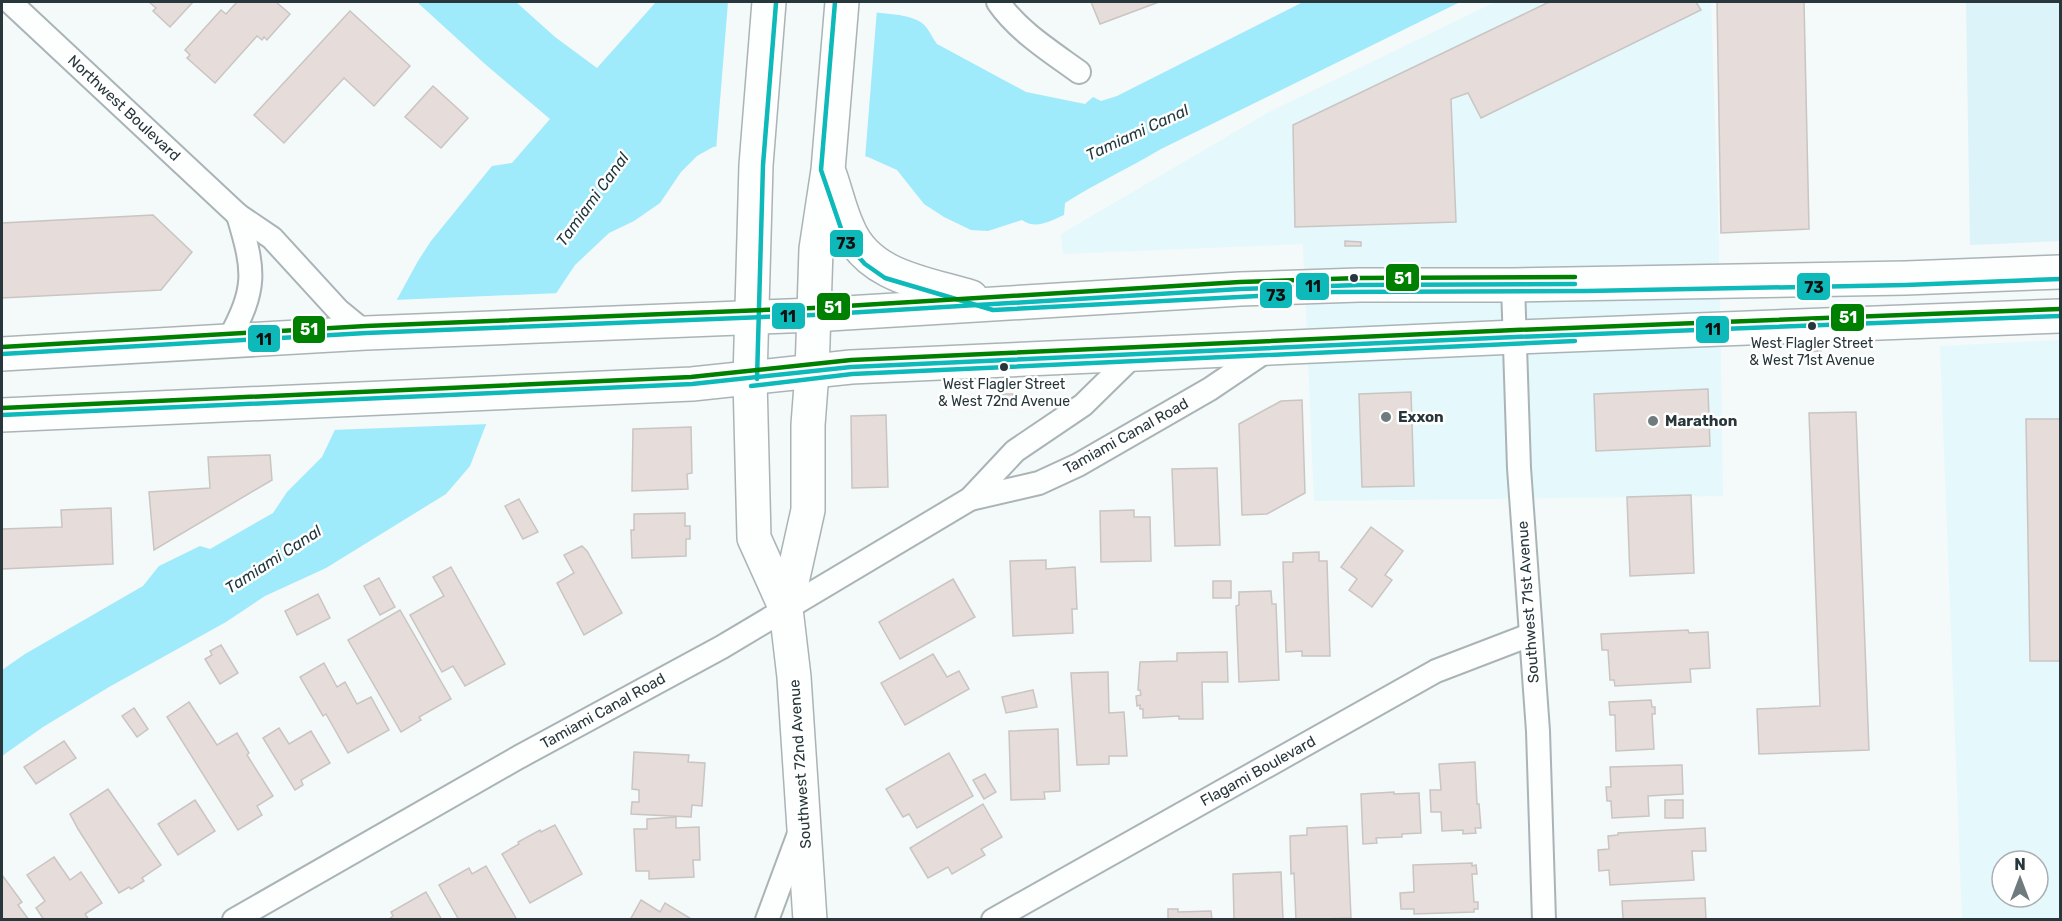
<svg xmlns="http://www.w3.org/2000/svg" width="2062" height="921" viewBox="0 0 2062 921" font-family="Rubik,sans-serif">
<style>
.built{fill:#e5f8fc;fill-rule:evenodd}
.green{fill:#dbf3f9}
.water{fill:#9feafb}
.pier{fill:#f4f9fa}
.building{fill:#e6dcd9;stroke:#c9c5c3;stroke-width:1.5}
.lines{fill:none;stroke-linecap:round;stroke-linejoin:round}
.street-casing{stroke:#aab4b6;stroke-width:26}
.secondary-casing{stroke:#aab4b6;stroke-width:36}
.street{stroke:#fdfefe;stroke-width:22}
.secondary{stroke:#fdfefe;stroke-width:33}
.bus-1-casing{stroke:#fff;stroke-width:9}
.bus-2-casing{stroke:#fff;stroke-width:9}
.bus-3-casing{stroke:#fff;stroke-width:9}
.bus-1{stroke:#0eb9ba;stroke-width:4.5}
.bus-2{stroke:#0eb9ba;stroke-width:4.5}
.bus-3{stroke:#008000;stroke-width:4.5}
.bus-dot{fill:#27373b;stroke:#fff;stroke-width:2}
.poi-dot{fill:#6f7b7e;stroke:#fff;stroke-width:2}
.labels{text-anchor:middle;stroke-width:5;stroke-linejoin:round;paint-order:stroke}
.bus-label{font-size:14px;fill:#27373b;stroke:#fff}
.street-label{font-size:15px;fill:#27373b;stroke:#fff}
.poi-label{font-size:15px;font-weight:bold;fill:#27373b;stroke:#fff;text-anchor:start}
.water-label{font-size:16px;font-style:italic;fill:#1e373c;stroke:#fff}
.line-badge{stroke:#fff;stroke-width:2}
.badge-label{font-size:16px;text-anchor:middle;font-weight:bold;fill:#fff}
.pale-badge-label{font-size:16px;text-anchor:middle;font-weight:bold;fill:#111}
</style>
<rect width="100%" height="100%" fill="#f4f9fa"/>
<!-- built -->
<g class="built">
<polygon points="1495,2 1711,2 1719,246 1723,496 1314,501 1303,244 1063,254 1061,234 1269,112"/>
<path d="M2060,340V919H1962L1940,346ZM2002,861H2038V897H2002Z"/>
</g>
<!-- green -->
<polygon class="green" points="1966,2 2060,2 2060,241 1970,245"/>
<!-- water -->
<path class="water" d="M417,2H516L555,37L597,68L656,2H782L899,15C908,17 920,19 926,27C930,32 933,39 937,44L1026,92L1085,104L1093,97L1101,101L1117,96L1303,2H1460L1161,149C1129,168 1096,183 1065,203L1064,215C1050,221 1036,230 1022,220L988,231L971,230L944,217L924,204L897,170L868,157L781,138L713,147L697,156L681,172L660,203L634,221L609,233L575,265L555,295L485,427L470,466L446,494L326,568L265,596L226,622L109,687L43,727L2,756V670L25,654L143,586L159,566L200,546L210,549L273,513L287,492L322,457L395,303L418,261L431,241L492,166L512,163L550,119L485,64Z"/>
<!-- pier -->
<g class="pier">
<polygon points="728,2 811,2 877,9 865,159 781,141 716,150"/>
<polygon points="560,293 490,424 331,430 393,300"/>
</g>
<!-- building -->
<g class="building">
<polygon points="149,2 193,2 170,27 153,11 156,8"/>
<polygon points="237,2 276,2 290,14 267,40 264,37 262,40 257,36 215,83 187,58 190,55 185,50 221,10 226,14"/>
<polygon points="1091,2 1159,2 1100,24"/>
<polygon points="1549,2 1696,2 1701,10 1481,118 1468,93 1451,99 1456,222 1295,227 1293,125"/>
<polygon points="1717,2 1804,2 1809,229 1721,233"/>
<polygon points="350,11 410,66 374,106 344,78 284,143 254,115"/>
<polygon points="433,86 468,118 441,148 405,117"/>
<polygon points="153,215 192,252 161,290 2,298 2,223"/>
<polygon points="1345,241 1361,242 1361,246 1345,246"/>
<polygon points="1821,346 1821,351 1805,352 1805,347"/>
<polygon points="1708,389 1710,446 1596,451 1594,394"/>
<polygon points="1411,392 1414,486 1362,487 1359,394"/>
<rect x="997" y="394" width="16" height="5"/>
<polygon points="1302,400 1305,493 1267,514 1242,515 1239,424 1281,401"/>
<polygon points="1856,412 1869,750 1759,754 1757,709 1820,706 1809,413"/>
<polygon points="886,415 888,487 852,488 851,416"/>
<polygon points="2026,419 2060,419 2060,661 2030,661"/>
<polygon points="691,427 692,473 687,474 688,489 632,491 633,429"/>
<polygon points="270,455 272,480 154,550 149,492 210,488 208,457"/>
<polygon points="1217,468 1220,545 1175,546 1172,469"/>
<polygon points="1691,495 1694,573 1630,576 1627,497"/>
<polygon points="519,499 538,532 523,539 505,506"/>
<polygon points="111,508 113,564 2,569 2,529 62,527 61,510"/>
<polygon points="1134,510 1134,517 1150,517 1151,561 1101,562 1100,511"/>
<polygon points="685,513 685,526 690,526 690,539 686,539 686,556 632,558 631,530 634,530 634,514"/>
<polygon points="1371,527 1403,551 1385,575 1392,580 1372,607 1349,590 1357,579 1341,567"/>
<polygon points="582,546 587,551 622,613 584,635 557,583 574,573 564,555"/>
<polygon points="1319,552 1319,561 1327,561 1330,656 1302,656 1302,651 1286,652 1283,562 1293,562 1293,553"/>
<polygon points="1046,560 1046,569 1075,567 1077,609 1072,609 1073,633 1013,636 1010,561"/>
<polygon points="451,567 505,664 465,686 453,666 442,672 410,615 444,596 433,577"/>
<polygon points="379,578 395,607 380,615 364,586"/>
<polygon points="953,579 975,617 900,659 879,622"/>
<rect x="1213" y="581" width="18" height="17"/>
<polygon points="1271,591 1272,604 1276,604 1279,680 1239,682 1236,606 1239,605 1239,592"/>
<polygon points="318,594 330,618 297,635 285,611"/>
<polygon points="400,610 451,699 419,717 421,720 401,732 348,640"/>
<polygon points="1688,630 1689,633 1708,632 1710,668 1690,669 1691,682 1615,686 1614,680 1610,680 1608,650 1602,650 1601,634"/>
<polygon points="221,645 238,673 220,684 205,659 212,655 210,651"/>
<polygon points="1227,652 1228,682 1202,682 1203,719 1179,719 1179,716 1143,718 1143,709 1140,709 1140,705 1137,706 1136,696 1141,695 1140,690 1138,690 1140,662 1177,661 1177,653"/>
<polygon points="933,654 947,677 959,671 969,689 905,725 881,683"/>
<polygon points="324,663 337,687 345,682 357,704 371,697 389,730 348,753 326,714 323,716 300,677"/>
<polygon points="1108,672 1109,713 1124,712 1127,756 1109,756 1109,764 1077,765 1071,673"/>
<polygon points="1033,690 1037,707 1006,713 1002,697"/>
<polygon points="1651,700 1652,707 1655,707 1655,714 1652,714 1654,749 1616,751 1615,715 1610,715 1609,702"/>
<polygon points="189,702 217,745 237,733 249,753 247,755 273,796 257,806 262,815 238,830 167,717"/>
<polygon points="134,708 148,729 137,737 122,716"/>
<polygon points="279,728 289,744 311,731 330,763 301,780 303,785 295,790 263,738"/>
<polygon points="1058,729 1060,791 1044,792 1045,799 1011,800 1009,731"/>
<polygon points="64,741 76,758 36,784 24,767"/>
<polygon points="634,752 689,755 688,762 705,763 702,806 692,805 691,817 631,814 632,802 639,802 639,790 632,789"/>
<polygon points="949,753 973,796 917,828 909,814 903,817 886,789"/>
<polygon points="1475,762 1477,804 1479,804 1481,828 1475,828 1476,833 1463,834 1463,830 1442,831 1441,812 1431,812 1430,790 1441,790 1439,764"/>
<polygon points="1682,765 1683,794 1648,796 1649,816 1612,818 1611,801 1607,801 1606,787 1611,787 1610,767"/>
<polygon points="985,774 996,792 984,799 973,780"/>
<polygon points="108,789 161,865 142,878 144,881 131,889 129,887 119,893 78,829 70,814"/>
<polygon points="1394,792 1394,794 1419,793 1421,833 1402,834 1402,837 1376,838 1377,843 1363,844 1361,794"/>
<polygon points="195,800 215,831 178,855 158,824"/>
<rect x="1665" y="800" width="18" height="18"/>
<polygon points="983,804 1002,837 981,849 985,855 952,874 948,867 928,878 910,848"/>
<polygon points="676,817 676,828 699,827 700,860 693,860 694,877 649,879 649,871 636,871 634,829 647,829 647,819"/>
<polygon points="555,825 582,874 530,903 502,854 519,844 518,842 540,830 541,832"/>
<polygon points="1347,826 1351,918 1296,920 1294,873 1291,874 1290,836 1307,835 1307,828"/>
<polygon points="1705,828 1706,851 1692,851 1694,880 1610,885 1609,870 1599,871 1598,850 1609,849 1608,836 1618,835 1618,833"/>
<polygon points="54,857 70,880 81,872 102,903 85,914 89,920 44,920 36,908 45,901 27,875"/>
<polygon points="1472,863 1472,866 1476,865 1477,874 1472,874 1474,902 1478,902 1478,909 1474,909 1474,912 1414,914 1414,909 1401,909 1400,893 1414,892 1413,865"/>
<polygon points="486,866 517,920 459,920 439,885 469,868 472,874"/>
<polygon points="1281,872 1283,920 1234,920 1233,874"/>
<polygon points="2,875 22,902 18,905 29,920 2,920"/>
<polygon points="426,892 442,920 388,920 393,916 391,912"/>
<polygon points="1705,898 1706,920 1618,920 1623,919 1622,901"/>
<polygon points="641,900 660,912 665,903 693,920 630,920"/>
<polygon points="1168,909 1178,909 1178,912 1211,911 1212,920 1168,920"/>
</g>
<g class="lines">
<!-- street casing -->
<g class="street-casing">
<g id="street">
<polyline points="10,2 238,215 272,238 338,310 366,333"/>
<path d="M998,2C1018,31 1050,51 1079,72"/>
<polyline points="1513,285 1519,468 1538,731 1544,920"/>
<path d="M228,341C257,288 255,272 238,215"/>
<polyline points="970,499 1039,483 1078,465 1210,389 1269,349"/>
<polyline points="234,920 519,757 722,647 970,499 1015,451 1083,405 1134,355"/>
<polyline points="767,920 800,831"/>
<polyline points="993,920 1436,671 1530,635"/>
</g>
</g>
<!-- secondary casing -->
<g class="secondary-casing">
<g id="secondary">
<polyline points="769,2 756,165 750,379 754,538 786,609 794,677 810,920"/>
<path d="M830,175C836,192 840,211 848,228C868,277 925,283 971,297"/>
<polyline points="2,354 366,333 813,315 1240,289 1359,285 1513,285 1906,278 2060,272"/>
<polyline points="2,415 692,384 851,367 1515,337 2060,316"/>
<polyline points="786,609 808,510 808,425 812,372 816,249 828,170 842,2"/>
</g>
</g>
<!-- street -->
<use href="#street" class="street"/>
<!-- secondary -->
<use href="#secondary" class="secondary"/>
<!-- bus-1 casing -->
<g class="bus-1-casing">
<g id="bus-1">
<polyline points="2,354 366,333 813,315 1240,289 1359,285 1575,284"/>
<polyline points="2,415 692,384 851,367 1515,337 2060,316"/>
</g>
</g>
<!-- bus-2 casing -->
<g class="bus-2-casing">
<g id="bus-2">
<polyline points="835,2 821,170 846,243 865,264 885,278 993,310 1334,292 1587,291 1906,285 2060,279"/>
<polyline points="757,379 763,165 776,3"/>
<polyline points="751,386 852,374 1575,341"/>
</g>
</g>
<!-- bus-3 casing -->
<g class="bus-3-casing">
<g id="bus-3">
<polyline points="2,347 366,326 813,308 1240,282 1359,278 1575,277"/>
<polyline points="2,408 691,377 851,360 1515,330 2060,309"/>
</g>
</g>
<!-- bus-1 -->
<use href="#bus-1" class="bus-1"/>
<!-- bus-2 -->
<use href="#bus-2" class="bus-2"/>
<!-- bus-3 -->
<use href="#bus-3" class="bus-3"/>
</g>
<!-- markers -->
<g class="bus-dot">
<circle cx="1354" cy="278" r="5"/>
<circle cx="1812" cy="326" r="5"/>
<circle cx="1004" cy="367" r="5"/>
</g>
<g class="poi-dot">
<circle cx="1386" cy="417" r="6"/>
<circle cx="1653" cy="421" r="6"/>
</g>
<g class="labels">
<!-- bus labels -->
<g class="bus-label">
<text x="1812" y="348">West Flagler Street<tspan x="1812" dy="17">&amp; West 71st Avenue</tspan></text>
<text x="1004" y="389">West Flagler Street<tspan x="1004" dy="17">&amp; West 72nd Avenue</tspan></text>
</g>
<!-- street labels -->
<g class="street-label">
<text transform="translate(124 108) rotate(43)" y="5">Northwest Boulevard</text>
<text transform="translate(1126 436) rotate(-29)" y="5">Tamiami Canal Road</text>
<text transform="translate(1528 602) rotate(-94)" y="5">Southwest 71st Avenue</text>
<text transform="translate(603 711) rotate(-29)" y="5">Tamiami Canal Road</text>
<text transform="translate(800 764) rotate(-94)" y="5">Southwest 72nd Avenue</text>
<text transform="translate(1258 771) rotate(-29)" y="5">Flagami Boulevard</text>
</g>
<!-- poi labels -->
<g class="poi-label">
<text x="1398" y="422">Exxon</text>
<text x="1665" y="426">Marathon</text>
</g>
<!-- water labels -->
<g class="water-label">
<text transform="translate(1137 132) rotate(-25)" y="6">Tamiami Canal</text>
<text transform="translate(592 199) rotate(-54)" y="6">Tamiami Canal</text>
<text transform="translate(273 559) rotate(-33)" y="6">Tamiami Canal</text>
</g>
</g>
<g class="line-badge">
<rect x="829" y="229" width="35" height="29" rx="6" fill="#0eb9ba"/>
<rect x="1385" y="263" width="35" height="29" rx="6" fill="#008000"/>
<rect x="1295" y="272" width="35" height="29" rx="6" fill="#0eb9ba"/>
<rect x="1796" y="272" width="35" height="29" rx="6" fill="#0eb9ba"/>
<rect x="1259" y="281" width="34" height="28" rx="6" fill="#0eb9ba"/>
<rect x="816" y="292" width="35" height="29" rx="6" fill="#008000"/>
<rect x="771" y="302" width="35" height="28" rx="6" fill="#0eb9ba"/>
<rect x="1830" y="303" width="35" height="29" rx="6" fill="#008000"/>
<rect x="292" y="315" width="34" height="29" rx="6" fill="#008000"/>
<rect x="1695" y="315" width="35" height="29" rx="6" fill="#0eb9ba"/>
<rect x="247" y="324" width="34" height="29" rx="6" fill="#0eb9ba"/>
</g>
<g class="badge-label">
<text x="1403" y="284">51</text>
<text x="833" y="313">51</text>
<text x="1848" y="323">51</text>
<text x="309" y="335">51</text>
</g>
<g class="pale-badge-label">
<text x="846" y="249">73</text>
<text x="1313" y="292">11</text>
<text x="1814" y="293">73</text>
<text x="1276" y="301">73</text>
<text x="788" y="322">11</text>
<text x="1713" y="335">11</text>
<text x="264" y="345">11</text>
</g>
<!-- border -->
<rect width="2062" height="921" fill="none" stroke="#27373b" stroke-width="6"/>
<!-- north arrow -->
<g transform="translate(2020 879)"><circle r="28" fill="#ffffff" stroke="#a9afb1" stroke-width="1.5"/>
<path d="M0-4.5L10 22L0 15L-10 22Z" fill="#6f7b7e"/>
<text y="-9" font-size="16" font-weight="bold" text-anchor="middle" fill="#27373b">N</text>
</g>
</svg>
